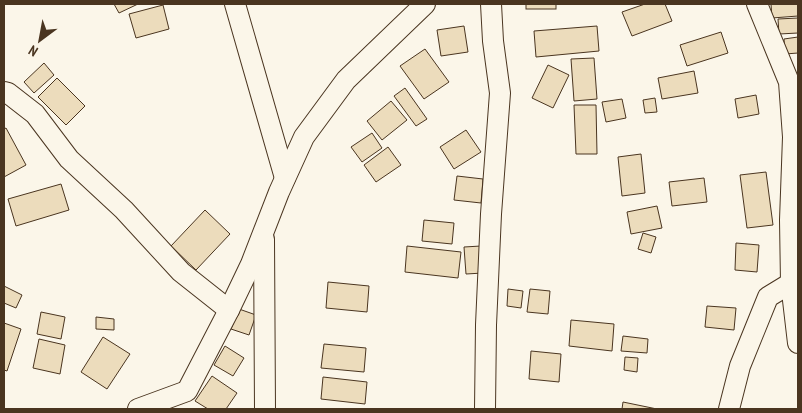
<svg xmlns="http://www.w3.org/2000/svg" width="802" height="413" viewBox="0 0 802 413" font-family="'PT Sans Narrow',sans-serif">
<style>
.building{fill:#ecdcbc;stroke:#4a3520}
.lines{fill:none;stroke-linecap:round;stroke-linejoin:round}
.minor-casing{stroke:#4a3520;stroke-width:22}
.minor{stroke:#fbf6e9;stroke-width:20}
</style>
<rect width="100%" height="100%" fill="#fbf6e9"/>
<!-- building -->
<g class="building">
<polygon points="114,4 138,4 119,13"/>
<rect x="526" y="4" width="30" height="5"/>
<polygon points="645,4 665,4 672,21 632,36 622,12"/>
<polygon points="771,4 798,4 798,16 772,18"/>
<polygon points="163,5 169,29 136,38 129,14"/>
<polygon points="798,18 798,33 779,34 778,19"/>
<polygon points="464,26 468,52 441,56 437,30"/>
<polygon points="597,26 599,51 536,57 534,31"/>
<polygon points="721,32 728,53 687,66 680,45"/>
<polygon points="798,37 798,53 785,54 784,39"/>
<polygon points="425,49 449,82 424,99 400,66"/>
<polygon points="594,58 597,99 574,101 571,59"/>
<polygon points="44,63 54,75 34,93 24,82"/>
<polygon points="548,65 569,75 553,108 532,98"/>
<polygon points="694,71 698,93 662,99 658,78"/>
<polygon points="57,78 85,106 66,125 38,97"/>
<polygon points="405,88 427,119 416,126 394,96"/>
<polygon points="756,95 759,114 738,118 735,99"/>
<polygon points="655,98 657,112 645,113 643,100"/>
<polygon points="622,99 626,118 606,122 602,102"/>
<polygon points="391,101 407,120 382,140 367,121"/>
<polygon points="574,105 596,105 597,154 576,154"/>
<polygon points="6,128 26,165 4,177 4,129"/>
<polygon points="466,130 481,152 454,169 440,147"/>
<polygon points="372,133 382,148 362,162 351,147"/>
<polygon points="388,147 401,165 376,182 364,165"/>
<polygon points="641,154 645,193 622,196 618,157"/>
<polygon points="766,172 773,225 747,228 740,175"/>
<polygon points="457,176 483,179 481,203 454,200"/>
<polygon points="704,178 707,202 672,206 669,182"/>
<polygon points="61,184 69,210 16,226 8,199"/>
<polygon points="657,206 662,228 631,234 627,212"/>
<polygon points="205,210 230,234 196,270 171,246"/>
<polygon points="424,220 454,223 452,244 422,241"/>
<polygon points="643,233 656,237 651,253 638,249"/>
<polygon points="736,243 759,245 757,272 735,270"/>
<polygon points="407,246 461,252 458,278 405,272"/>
<polygon points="481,246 483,273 466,274 464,247"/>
<polygon points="328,282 369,286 367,312 326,308"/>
<polygon points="4,286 22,295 16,308 4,303"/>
<polygon points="508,289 523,291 521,308 507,306"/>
<polygon points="530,289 550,291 548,314 527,312"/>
<polygon points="707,306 736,308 734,330 705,327"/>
<polygon points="239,309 256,315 249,335 231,329"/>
<polygon points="41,312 65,317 61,339 37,334"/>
<polygon points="96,317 114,319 114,330 96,329"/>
<polygon points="571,320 614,324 612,351 569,346"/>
<polygon points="4,323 21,329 7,371 4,370"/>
<polygon points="623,336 648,339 647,353 621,351"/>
<polygon points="103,337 130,354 107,389 81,372"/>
<polygon points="39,339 65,345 60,374 33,368"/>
<polygon points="324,344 366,348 364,372 321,368"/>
<polygon points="225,346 244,358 233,376 214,365"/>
<polygon points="531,351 561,354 559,382 529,379"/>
<polygon points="625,357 638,358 637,372 624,370"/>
<polygon points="212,376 237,393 226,409 208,409 195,401"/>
<polygon points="323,377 367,382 365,404 321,399"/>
<polygon points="623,402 657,409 622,409"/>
</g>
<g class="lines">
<!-- minor casing -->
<g class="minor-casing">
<g id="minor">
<polyline points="235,4 285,178"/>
<polyline points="757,4 789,82 793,137 790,220 791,283 798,343"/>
<polyline points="4,92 8,93 35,114 69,159 124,210 181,272 229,310"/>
<polyline points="264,239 265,409"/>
<polyline points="138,409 187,391 229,310 251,264 279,192 304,137 346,80 425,4"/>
<polyline points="485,409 486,325 491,214 500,93 493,41 491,4"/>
<polyline points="729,409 740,366 768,297 791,283"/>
</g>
</g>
<!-- minor -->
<use href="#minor" class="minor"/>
</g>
<!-- border -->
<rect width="802" height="413" fill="none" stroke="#4a3520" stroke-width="10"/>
<!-- north arrow -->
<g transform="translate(40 40) rotate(212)" stroke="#fbf6e9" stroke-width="4" paint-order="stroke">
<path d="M0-4L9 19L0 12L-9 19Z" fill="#4a3520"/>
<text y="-8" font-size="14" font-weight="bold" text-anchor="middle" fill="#4a3520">N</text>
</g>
</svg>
